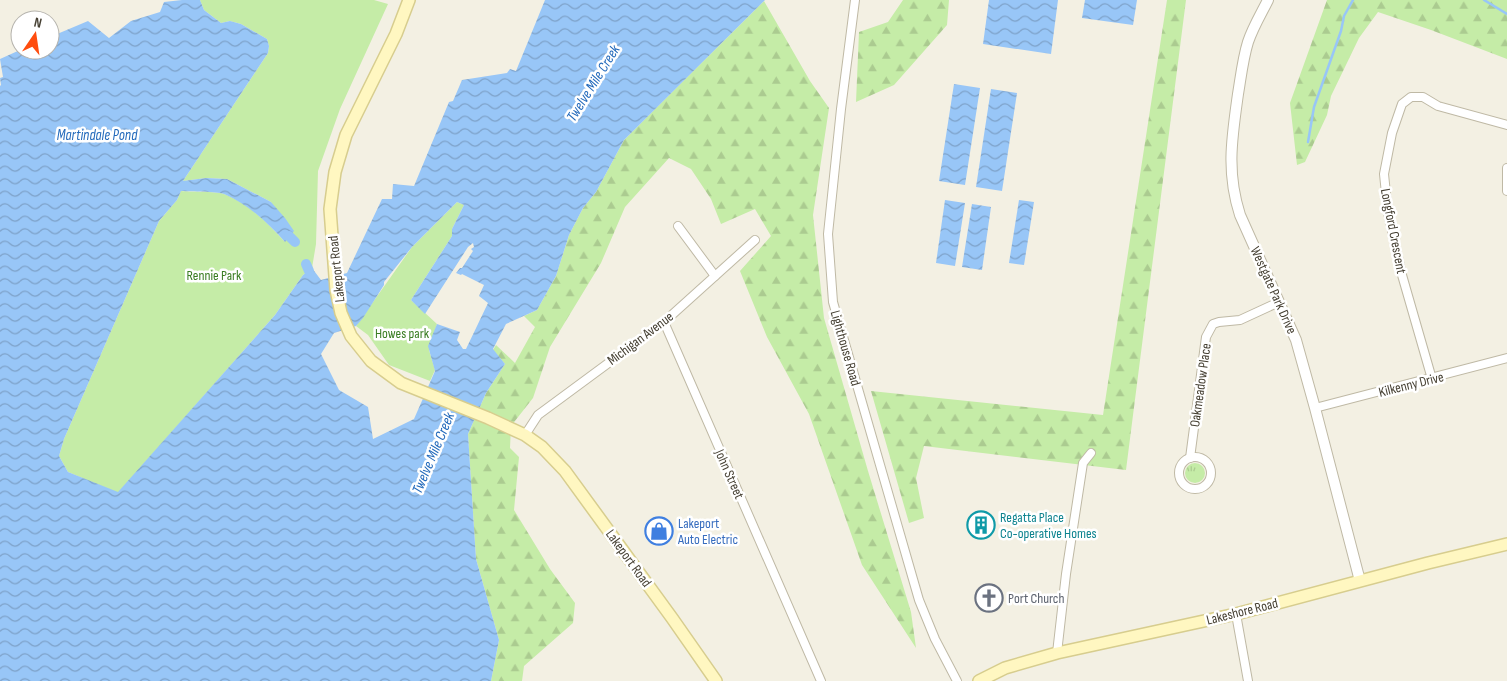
<svg xmlns="http://www.w3.org/2000/svg" width="1507" height="681" viewBox="0 0 1507 681" font-family="'Sofia Sans Condensed',sans-serif">
<style>
.grass{fill:url(#grass-tufts)}
.forest{fill:url(#forest-firs)}
.green{fill:#c5eca7}
.water{fill:url(#water-waves);fill-rule:evenodd}
.lines{fill:none;stroke-linecap:round;stroke-linejoin:round}
.stream{stroke:#98c6f7;stroke-width:2.5}
.canal{stroke:#98c6f7;stroke-width:10}
.minor-casing{stroke:#bfb9a5;stroke-width:10}
.tertiary-casing{stroke:#bfb9a5;stroke-width:12}
.secondary-casing{stroke:#d7cd8e;stroke-width:14}
.minor{stroke:#fff;stroke-width:8}
.tertiary{stroke:#fff;stroke-width:10}
.secondary{stroke:#fff7c1;stroke-width:11}
.labels{text-anchor:middle;stroke-width:5;stroke-linejoin:round;paint-order:stroke}
.street-label{font-size:14px;fill:#464033;stroke:#fff}
.park-label{font-size:14px;fill:#397c21;stroke:#fff}
.culture-label{font-size:14px;fill:#0d838f;stroke:#fff;text-anchor:start}
.shop-label{font-size:14px;fill:#366cbe;stroke:#fff;text-anchor:start}
.worship-label{font-size:14px;fill:#5b616d;stroke:#fff;text-anchor:start}
.water-label{font-size:15px;font-style:italic;fill:#2269bb;stroke:#fff}
</style>
<defs>
<pattern id="grass-tufts" width="24" height="20" patternUnits="userSpaceOnUse" patternTransform="scale(1.25)"><rect width="24" height="20" fill="#c5eca7"/><path d="M3 7l-1-3M5 7V3M7 7l1-3M15 17l-1-3M17 17v-4M19 17l1-3" fill="none" stroke="#abcb90"/></pattern>
<pattern id="forest-firs" width="22" height="20" patternUnits="userSpaceOnUse" patternTransform="scale(1.25)"><rect width="22" height="20" fill="#c5eca7"/><path d="M5 1l3.5 6h-7zM16 11l3.5 6h-7z" fill="#abcb90"/></pattern>
<pattern id="water-waves" width="16" height="10" patternUnits="userSpaceOnUse" patternTransform="scale(1.25)"><rect width="16" height="10" fill="#98c6f7"/><path d="M0 5q4-4 8 0t8 0" fill="none" stroke="#7ea2c9"/></pattern>
</defs>
<rect width="100%" height="100%" fill="#f3f0e3"/>
<!-- grass -->
<circle class="grass" cx="1195" cy="473" r="10"/>
<!-- forest -->
<g class="forest">
<polygon points="903,0 949,0 947,25 894,85 856,102 859,32 888,22"/>
<polygon points="1167,0 1186,0 1126,470 924,446 916,478 924,518 909,523 871,391 1103,415"/>
<polygon points="1327,0 1507,0 1507,59 1431,30 1378,12 1359,38 1331,96 1327,115 1305,162 1297,165 1290,103"/>
<polygon points="764,1 810,81 829,108 813,215 824,318 868,471 911,612 916,648 862,565 809,414 767,337 740,271 771,236 755,209 721,224 711,199 691,169 669,158 625,207 601,263 550,347 533,398 511,426 510,448 519,457 514,510 550,569 575,603 573,623 524,666 522,681 491,681 499,640 476,559 468,434 486,393 505,364 493,350 496,345 515,363 535,327 524,316 537,310 556,276 569,235 583,208 596,192 624,140"/>
</g>
<!-- green -->
<g class="green">
<path d="M200,0H374L388,4L340,109L318,171L316,244L312,268L303,275L275,315L118,493L68,472L59,456L64,439L159,221L177,200L181,191C192,192 215,191 224,194C248,203 268,223 285,242L271,202L227,179L206,178L183,181L268,53L269,46L267,39L241,24L230,21L221,23L204,10Z"/>
<polygon points="457,202 464,205 452,229 452,236 411,300 437,324 429,350 435,370 430,381 389,365 368,335 356,326 412,247"/>
</g>
<!-- water -->
<g class="water">
<path d="M182,0H200L204,10L221,23L230,21L241,24L267,39L269,46L268,53L183,181L206,178L227,179L271,202L285,218L294,231L285,242C268,223 248,204 224,194C215,191 192,192 181,191L177,200L159,221L64,439L59,456L68,472L118,492L275,315L303,275L312,268L321,280L347,273L382,199H392L393,184L414,186L449,102L453,101L462,80L507,73L510,69L516,71L545,0H765L624,140L596,192L583,208L569,235L556,276L537,310L506,324L493,349L505,364L486,393L468,434L476,559L499,640L491,681H0V86L1,85L0,78L3,77L0,59L20,50H50V37L88,21L109,38L131,21L160,12L164,2ZM457,202L464,205L452,229V236L411,300L425,314L468,247L473,243L474,247L471,249L473,251L462,268H460L456,273L461,275L462,274L484,285L479,296L488,303L466,349H463L457,340L460,332L437,324L428,346L435,371L414,419L373,439L368,407L339,390L321,354L334,333L356,326L363,318L384,285V282L412,247Z"/>
<polygon points="989,0 1058,0 1051,54 983,44"/>
<polygon points="1085,0 1137,0 1133,25 1082,18"/>
<polygon points="954,84 980,88 965,185 939,181"/>
<polygon points="991,89 1017,93 1002,191 976,187"/>
<polygon points="945,200 965,203 955,266 936,263"/>
<polygon points="1019,200 1034,202 1024,265 1009,263"/>
<polygon points="972,204 991,207 982,270 962,267"/>
</g>
<g class="lines">
<!-- stream -->
<g class="stream">
<polyline points="1484,0 1507,14"/>
<polyline points="1308,142 1314,107 1341,31 1344,16 1353,0"/>
</g>
<!-- canal -->
<g class="canal">
<polyline points="289,236 295,242"/>
<polyline points="306,264 309,271"/>
</g>
<!-- minor casing -->
<g class="minor-casing">
<g id="minor">
<polyline points="855,0 841,109 828,234 833,302 919,600 935,639 957,681"/>
<polyline points="1507,168 1507,191"/>
<polyline points="678,226 715,276"/>
<polyline points="664,322 821,681"/>
<polyline points="1432,379 1402,275 1388,213 1384,174 1392,133 1402,104 1411,97 1423,97 1438,106 1507,125"/>
<polyline points="1315,408 1507,358"/>
<polyline points="525,435 538,415 664,322 755,240"/>
<circle cx="1195" cy="473" r="16"/>
<polyline points="1190,458 1206,337 1213,324 1219,322 1240,320 1279,302"/>
<polyline points="1236,614 1248,681"/>
<polyline points="1057,653 1066,574 1083,463 1091,453"/>
</g>
</g>
<!-- tertiary casing -->
<g class="tertiary-casing">
<path id="tertiary" d="M1268,0C1261,14 1253,27 1248,42C1243,58 1241,76 1238,94C1232,137 1226,172 1240,215L1296,340L1315,408L1360,581"/>
</g>
<!-- secondary casing -->
<g class="secondary-casing">
<g id="secondary">
<polyline points="409,0 396,34 346,135 335,172 330,209 336,290 341,313 351,336 371,361 401,383 488,418 525,435 542,447 565,471 672,618 716,681"/>
<polyline points="979,681 1005,668 1057,653 1236,614 1428,563 1507,544"/>
</g>
</g>
<!-- minor -->
<use href="#minor" class="minor"/>
<!-- tertiary -->
<use href="#tertiary" class="tertiary"/>
<!-- secondary -->
<use href="#secondary" class="secondary"/>
</g>
<!-- icons -->
<defs>
<g id="building-ring" transform="scale(1.4375)"><circle r="9.5" fill="#fff" stroke="#0f9aa8" stroke-width="1.5"/><path d="M-4-6H4V6H1V3H-1V6H-4ZM-2.5-4.3h1.7v1.8h-1.7ZM.8-4.3h1.7v1.8H.8ZM-2.5-1h1.7V.8h-1.7ZM.8-1h1.7V.8H.8Z" fill="#0f9aa8"/></g>
<g id="shop-ring" transform="scale(1.4375)"><circle r="9.5" fill="#fff" stroke="#3f7fe0" stroke-width="1.5"/><path d="M-5-2.5h2.3a2.7 3.5 0 0 1 5.4 0H5L5.5 6h-11ZM-1.5-2.5h3a1.5 2.3 0 0 0-3 0Z" fill="#3f7fe0"/></g>
<g id="church-ring" transform="scale(1.4375)"><circle r="9.5" fill="#fff" stroke="#6b7280" stroke-width="1.5"/><path d="M-1.2-6h2.4v3.5h3.3v2.4h-3.3V6h-2.4V-.1h-3.3v-2.4h3.3Z" fill="#6b7280"/></g>
</defs>
<g fill-rule="evenodd">
<use href="#building-ring" x="981" y="525"/>
<use href="#shop-ring" x="659" y="531"/>
<use href="#church-ring" x="989" y="598"/>
</g>
<g class="labels">
<!-- street labels -->
<g class="street-label">
<text transform="translate(1394 231) rotate(79)" y="5">Longford Crescent</text>
<text transform="translate(336 269) rotate(-96)" y="5">Lakeport Road</text>
<text transform="translate(1274 290) rotate(66)" y="5">Westgate Park Drive</text>
<text transform="translate(640 338) rotate(-37)" y="5">Michigan Avenue</text>
<text transform="translate(846 348) rotate(74)" y="5">Lighthouse Road</text>
<text transform="translate(1411 384) rotate(-14)" y="5">Kilkenny Drive</text>
<text transform="translate(1200 385) rotate(-82)" y="5">Oakmeadow Place</text>
<text transform="translate(730 474) rotate(66)" y="5">John Street</text>
<text transform="translate(629 558) rotate(54)" y="5">Lakeport Road</text>
<text transform="translate(1242 611) rotate(-14)" y="5">Lakeshore Road</text>
</g>
<!-- park labels -->
<g class="park-label">
<text x="214" y="280">Rennie Park</text>
<text x="402" y="338">Howes park</text>
</g>
<!-- culture labels -->
<g class="culture-label">
<text x="1000" y="522">Regatta Place<tspan x="1000" dy="16">Co-operative Homes</tspan></text>
</g>
<!-- shop labels -->
<g class="shop-label">
<text x="678" y="528">Lakeport<tspan x="678" dy="16">Auto Electric</tspan></text>
</g>
<!-- worship labels -->
<g class="worship-label">
<text x="1008" y="603">Port Church</text>
</g>
<!-- water labels -->
<g class="water-label">
<text transform="translate(593 83) rotate(-58)" y="5">Twelve Mile Creek</text>
<text x="97" y="140">Martindale Pond</text>
<text transform="translate(433 453) rotate(-67)" y="5">Twelve Mile Creek</text>
</g>
</g>
<!-- north arrow -->
<g transform="translate(35 35) rotate(13)"><circle r="24" fill="#ffffff" stroke="#b5b3ad"/>
<path d="M0-4L9 19L0 12L-9 19Z" fill="#ff4d0e"/>
<text y="-8" font-size="14" font-weight="bold" text-anchor="middle" fill="#464033">N</text>
</g>
</svg>
